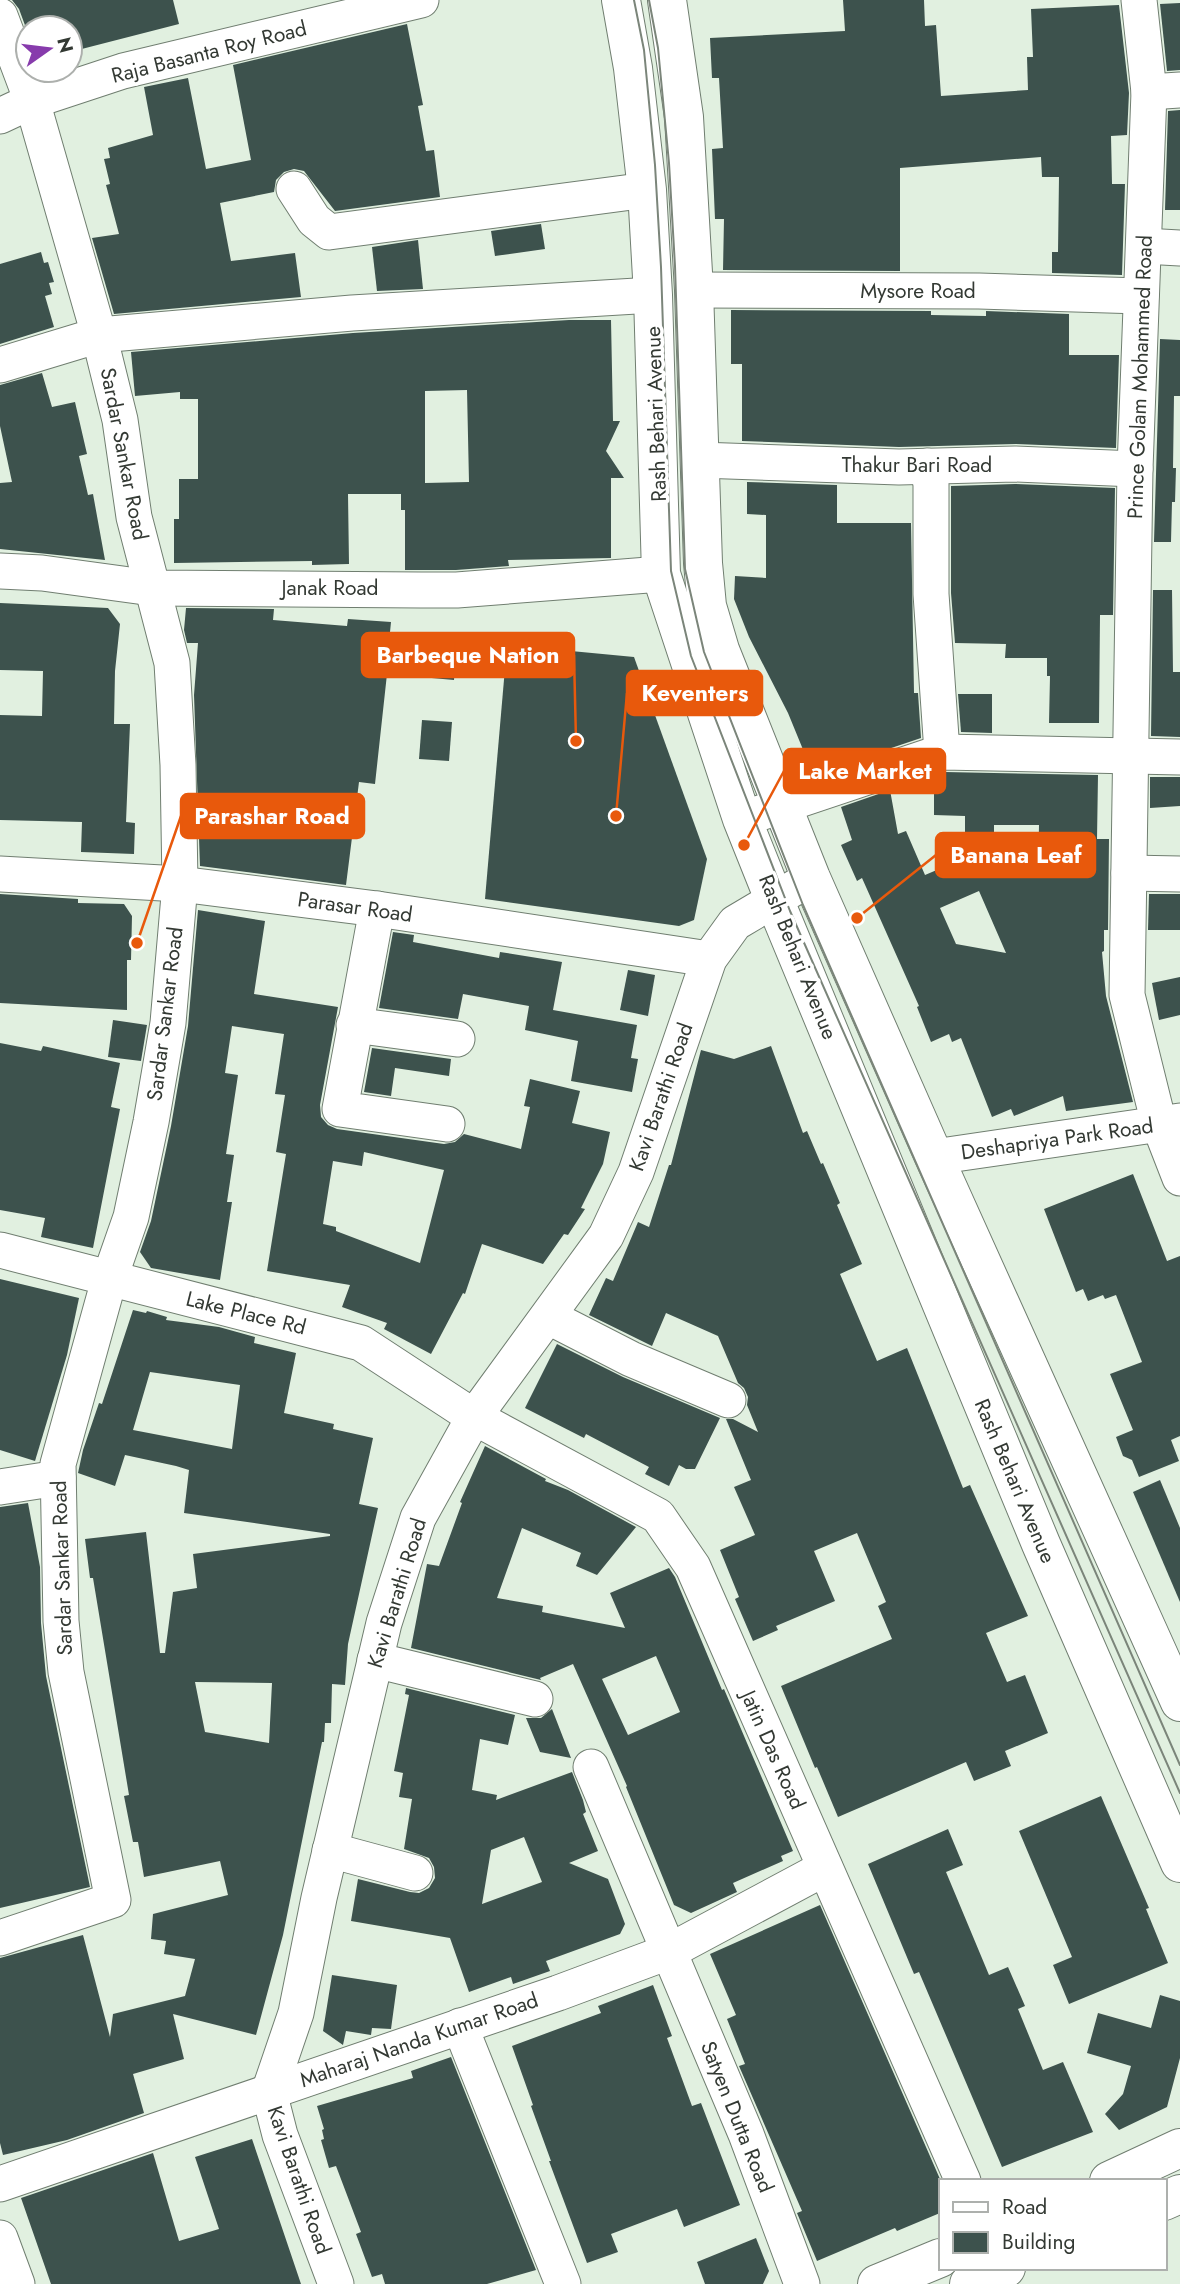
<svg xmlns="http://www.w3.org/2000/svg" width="1180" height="2284" viewBox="0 0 1180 2284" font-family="Jost,sans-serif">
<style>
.building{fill:#3d524d;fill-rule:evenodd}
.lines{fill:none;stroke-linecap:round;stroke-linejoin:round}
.minor-casing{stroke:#707e70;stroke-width:37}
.major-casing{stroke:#707e70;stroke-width:40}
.minor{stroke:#fff;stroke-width:35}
.major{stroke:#fff;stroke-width:38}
.tram{stroke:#7b857a;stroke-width:2}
.labels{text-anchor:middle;stroke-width:7;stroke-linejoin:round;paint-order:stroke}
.street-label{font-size:21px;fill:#333933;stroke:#fff}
.leader{fill:none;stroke:#e8590c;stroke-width:2.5}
.callout-dot{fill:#e8590c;stroke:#fff;stroke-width:2.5}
.callout{fill:#e8590c;stroke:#e8590c;stroke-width:2.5}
.callout-label{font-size:23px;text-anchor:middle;font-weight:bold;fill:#fff}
</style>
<rect width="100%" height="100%" fill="#e1f0e0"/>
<!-- building -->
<g class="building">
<polygon points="12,0 173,0 179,24 70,52 70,28 26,28 19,9"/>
<polygon points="843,0 924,0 925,26 936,25 941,96 1028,90 1027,57 1033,57 1031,9 1119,5 1129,93 1127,135 1111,136 1112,184 1125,184 1122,275 1052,273 1052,252 1058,252 1059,177 1042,177 1041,157 900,168 900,271 723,270 724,219 715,219 712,149 723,148 719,78 712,78 710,38 845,31"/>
<polygon points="1180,3 1180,70 1167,71 1160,4"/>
<polygon points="407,24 423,105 418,106 426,151 434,150 440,197 335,211 304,171 294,169 284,172 276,180 274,192 220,203 231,261 295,253 301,297 114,314 92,238 119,234 106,185 110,184 104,159 110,158 108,148 153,135 144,87 188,78 206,169 251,160 233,65"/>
<polygon points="1180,110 1180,210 1165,210 1168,111"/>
<polygon points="541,224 545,249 495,256 491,231"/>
<polygon points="418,240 423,289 377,291 372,247"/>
<polygon points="41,252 44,263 48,262 54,282 49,283 52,294 45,296 54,327 0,344 0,264"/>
<polygon points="731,310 931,311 931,315 986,316 986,311 1069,314 1069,355 1119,355 1116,448 1016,444 899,447 742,441 742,364 731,364"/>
<path d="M569,320H611L613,421H620L606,451L624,478H611V558L508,560L509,566L456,570H405V510H401V494H348L349,564L312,565V561L174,563V519H179V479H198V399H180V392L135,396L131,352L353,333ZM467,390L469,482L425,483V391Z"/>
<polygon points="1160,339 1180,340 1180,396 1174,396 1173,468 1176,468 1175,502 1172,502 1171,542 1154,542"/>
<polygon points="42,373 52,407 75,402 87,454 79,456 88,495 93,494 105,560 0,549 0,483 12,482 0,426 0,385"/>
<polygon points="747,482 837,485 837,523 911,523 914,693 918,693 921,738 817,773 811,769 788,713 749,637 734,599 735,576 766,578 766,515 747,514"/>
<polygon points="1015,484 1115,488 1113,615 1100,615 1099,723 1049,723 1050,676 1047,676 1047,658 1005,658 1006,644 955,643 951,593 951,486"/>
<polygon points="1153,590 1172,590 1173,672 1180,672 1180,737 1151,736"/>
<polygon points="0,603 108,608 120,624 115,671 114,724 130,724 126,822 135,823 134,854 81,852 82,822 0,820 0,715 42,716 43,671 0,670"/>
<polygon points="186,608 274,609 273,620 347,626 348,619 391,622 390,632 457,637 454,680 387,674 375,784 359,782 346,885 200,866 194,695 198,643 187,643 184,630"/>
<polygon points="507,645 634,657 707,859 694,920 679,926 485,899"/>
<polygon points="958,694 992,694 992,733 961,732"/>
<polygon points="422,720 452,722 449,761 419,759"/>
<path d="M945,772L1098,775L1097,839H1109L1108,930H1104V951L1102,952L1106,996L1133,1102L1066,1111L1063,1096L1014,1116L1011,1109L992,1117L961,1038L952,1042L949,1034L931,1042L917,1007L919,1006L862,878L857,881L841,845L852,840L841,807L890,790L898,834L906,831L925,875L965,858V816L934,815V776ZM994,825H1039L1038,875H1005L994,849ZM979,891L1006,953L956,944L940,908Z"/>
<polygon points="1150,777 1180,777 1180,806 1150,808"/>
<polygon points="0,894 78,899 78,903 124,904 132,916 131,960 127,960 127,1010 0,1003"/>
<polygon points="1149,894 1180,894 1180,930 1148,930"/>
<path d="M198,910L265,921L254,994L338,1007L320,1105L321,1117L328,1125L337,1129L444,1144L455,1142L464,1134L521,1149L530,1107L524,1106L530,1079L580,1091L572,1123L610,1132L603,1164L581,1208L585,1209L568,1235L564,1234L543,1264L482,1244L465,1294L463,1293L431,1354L384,1329L387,1323L342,1307L350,1285L267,1271L286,1154L276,1152L285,1095L275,1094L284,1034L232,1026L225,1073L238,1075L226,1154L234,1155L227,1202H232L220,1280L151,1268L140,1252L151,1221L171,1126L188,1026ZM364,1152L444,1170L420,1263L336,1231V1227L323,1224L333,1161L362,1166Z"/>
<polygon points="393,932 414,935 413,942 499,958 500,952 562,962 553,1010 637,1025 631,1058 638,1059 632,1092 571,1081 578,1041 525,1030 529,1006 463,994 458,1019 379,1008"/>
<polygon points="628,970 655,975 648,1016 620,1010"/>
<polygon points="1180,977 1180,1015 1159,1020 1152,983"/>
<polygon points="113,1020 147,1025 141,1061 108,1057"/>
<polygon points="0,1043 41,1051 43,1046 120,1063 111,1107 120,1109 93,1248 41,1237 45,1218 0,1210"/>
<polygon points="771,1046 803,1133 807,1131 821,1164 823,1163 840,1203 837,1205 862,1264 840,1274 877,1361 907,1348 963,1488 970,1485 1028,1616 986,1633 1007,1682 1025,1675 1048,1733 1005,1751 1011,1766 974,1781 966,1762 838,1817 817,1767 815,1768 781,1686 892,1639 878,1606 886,1602 857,1533 814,1551 835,1601 776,1626 778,1630 753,1641 735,1599 739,1597 720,1550 755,1535 734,1487 751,1480 726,1419 733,1419 758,1432 747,1405 748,1397 744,1388 738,1383 718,1336 666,1313 652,1346 589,1315 606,1278 613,1281 638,1222 649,1227 669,1165 671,1165 701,1050 734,1059"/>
<polygon points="372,1048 451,1059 449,1076 395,1068 391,1096 364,1092"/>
<polygon points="1133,1174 1167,1261 1180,1256 1180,1436 1171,1440 1179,1461 1139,1477 1132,1460 1123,1456 1116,1437 1133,1430 1110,1374 1142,1362 1116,1295 1105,1299 1103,1295 1088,1301 1083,1289 1076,1292 1044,1209"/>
<polygon points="0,1279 79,1298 67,1355 35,1461 0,1450"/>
<path d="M133,1310L146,1313L147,1311L167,1317L166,1320L219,1327L255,1337L254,1343L296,1353L284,1413L334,1424L333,1429L373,1438L359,1504L378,1508L348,1644L345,1685L332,1684L331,1723H325L324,1742H322L283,1935L256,2035L173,2014L184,2059L133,2074L144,2113L67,2140L3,2155L0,2143V1958L83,1935L110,2037L113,2014L185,1996L195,1959L164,1954L166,1941L151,1939L153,1914L228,1895L220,1861L144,1877L138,1842H133L124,1796L129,1795L93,1578H90L85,1539L146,1532L160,1653H165L173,1592L197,1588L193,1554L330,1536V1534L184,1513L189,1470L176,1466L125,1455L115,1486L78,1473L83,1450L99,1403L102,1404ZM150,1372L240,1385L232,1449L133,1430ZM195,1682L272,1683L269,1743L205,1732Z"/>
<polygon points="557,1344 623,1377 720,1418 695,1469 686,1469 679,1465 669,1486 645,1474 649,1467 586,1434 584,1438 525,1408"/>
<path d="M485,1446L546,1479L545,1481L568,1490L636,1527L597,1575L576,1566L581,1553L522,1528L497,1598L543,1606L542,1612L625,1628L610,1593L669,1568L675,1577L722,1690L724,1689L793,1851L781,1856L783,1861L733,1883L737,1892L691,1913L674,1905L626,1787L627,1786L573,1664L540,1678L541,1680L411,1648L427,1564L439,1566L462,1503L460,1502ZM656,1656L680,1712L628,1735L602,1679Z"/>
<polygon points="1160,1480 1180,1528 1180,1602 1133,1492"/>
<polygon points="28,1503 40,1567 41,1623 46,1676 90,1887 0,1908 0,1507"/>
<path d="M406,1688L515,1715L508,1745L480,1739L472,1790L497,1795L496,1800L572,1772L583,1800L586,1812L583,1814L598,1851L569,1863L608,1879L625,1924L620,1934L546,1961L550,1971L513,1984L511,1977L469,1992L450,1938L351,1921L358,1879L410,1892L419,1893L429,1888L435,1878L434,1867L429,1858L404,1849L412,1799L399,1797L403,1773L394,1771L409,1695L405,1694ZM524,1837L542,1882L482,1904L491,1850Z"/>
<polygon points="552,1709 571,1758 540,1752 526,1718 541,1718"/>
<polygon points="1101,1796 1149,1908 1146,1909 1168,1963 1069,2004 1053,1965 1072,1957 1019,1831"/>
<polygon points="948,1829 963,1865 946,1872 989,1975 1008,1967 1025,2006 1018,2009 1043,2070 1063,2062 1093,2132 1002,2167 919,1972 914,1974 868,1864"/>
<polygon points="820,1905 940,2179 940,2213 897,2231 895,2228 817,2261 797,2213 802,2211 739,2066 745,2064 727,2019 736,2015 710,1954"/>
<polygon points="332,1975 397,1985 391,2029 372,2028 371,2035 346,2031 343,2045 323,2031"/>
<polygon points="653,1985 672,2036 667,2038 692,2106 701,2103 740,2205 684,2227 677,2209 611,2234 618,2252 587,2263 549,2161 551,2161 531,2106 533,2105 512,2046 601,2013 598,2006"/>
<polygon points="1160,1995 1180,2001 1180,2058 1167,2107 1119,2130 1105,2114 1123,2094 1131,2066 1087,2053 1098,2013 1151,2028"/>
<polygon points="451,2057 536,2270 487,2284 385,2284 382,2274 372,2277 356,2234 361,2232 336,2166 329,2168 321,2140 324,2139 322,2130 324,2129 317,2106 413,2078 411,2071"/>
<polygon points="252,2139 301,2284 51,2284 21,2198 153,2153 179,2241 219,2229 195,2157"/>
<polygon points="756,2238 769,2271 763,2284 705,2284 697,2262"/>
</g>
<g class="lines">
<!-- minor casing -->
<g class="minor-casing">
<g id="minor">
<polyline points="1139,0 1149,92 1135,469 1127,995 1159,1124 1180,1178"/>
<polyline points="0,16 32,101 99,335 120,420 134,517 172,663 178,765 180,884 168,1023 151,1122 131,1217 109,1280 58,1464 61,1621 66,1672 113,1900 0,1938"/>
<polyline points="1149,92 1180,90"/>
<polyline points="0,116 32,101 123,71 421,0"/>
<polyline points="294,189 314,220 329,232 647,190"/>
<polyline points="1144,246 1180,248"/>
<polyline points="694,290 979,291 1141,296"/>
<polyline points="0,365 99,335 352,313 653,295"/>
<polyline points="699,460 899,467 1015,464 1135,469"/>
<polyline points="927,466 931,484 931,594 942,752"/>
<polyline points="0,571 42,573 152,588 421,590 457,590 661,574"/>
<polyline points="742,819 942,752 1180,757"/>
<polyline points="1129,873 1180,874"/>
<polyline points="0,874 180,884 377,909 709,959"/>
<polyline points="377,909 340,1109 447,1124"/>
<polyline points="354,1025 457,1039"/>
<polyline points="934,1157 1180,1121"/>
<polyline points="0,1250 361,1343 474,1417 658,1516 693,1567 963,2181"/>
<polyline points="549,1317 631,1359 728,1400"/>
<polyline points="0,1487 58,1478"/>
<polyline points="375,1660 535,1699"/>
<polyline points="591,1767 746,2134 802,2284"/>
<polyline points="330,1850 415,1873"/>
<polyline points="460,2026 563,2284"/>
<polyline points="0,2184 558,1993 668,1952 825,1868"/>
<polyline points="0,2238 17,2284"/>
<polyline points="336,2284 280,2135 269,2092 296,2013 319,1898 384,1623 418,1518 474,1417 606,1236 636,1172 709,959 735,923 811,878"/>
</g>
</g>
<!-- major casing -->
<g class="major-casing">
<g id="major">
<polyline points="621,0 633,68 647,190 653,295 661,574 742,819 774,899 1041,1544 1180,1863"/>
<polyline points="667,0 684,117 694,290 703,563 707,606 720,650 811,878 934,1157 1180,1702"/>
<polyline points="1109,2181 1180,2148"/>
<polyline points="1164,2201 1180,2194"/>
<polyline points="877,2284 940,2258"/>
<polyline points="969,2284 1006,2268"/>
</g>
</g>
<!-- minor -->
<use href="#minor" class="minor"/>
<!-- major -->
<use href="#major" class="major"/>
<!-- tram -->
<g class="tram">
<polyline points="634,0 644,50 655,165 661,267 671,571 691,656 790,911 1180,1793"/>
<polyline points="649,0 658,48 669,163 675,266 685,569 704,652 803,905 1180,1765"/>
</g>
</g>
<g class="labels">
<!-- street labels -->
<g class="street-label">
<text transform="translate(209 52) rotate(-14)" y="7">Raja Basanta Roy Road</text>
<text x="918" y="298">Mysore Road</text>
<text transform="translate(1140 377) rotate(-88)" y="7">Prince Golam Mohammed Road</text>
<text transform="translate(656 414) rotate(-92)" y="7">Rash Behari Avenue</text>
<text transform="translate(124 454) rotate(79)" y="7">Sardar Sankar Road</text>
<text x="917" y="472">Thakur Bari Road</text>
<text x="330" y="595">Janak Road</text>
<text transform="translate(355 907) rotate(8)" y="7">Parasar Road</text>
<text transform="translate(798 957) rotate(68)" y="7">Rash Behari Avenue</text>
<text transform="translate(165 1014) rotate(-83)" y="7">Sardar Sankar Road</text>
<text transform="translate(661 1097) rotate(-71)" y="7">Kavi Barathi Road</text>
<text transform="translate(1057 1139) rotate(-8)" y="7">Deshapriya Park Road</text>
<text transform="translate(246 1313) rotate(14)" y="7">Lake Place Rd</text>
<text transform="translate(1015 1481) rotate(67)" y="7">Rash Behari Avenue</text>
<text transform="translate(62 1568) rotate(-92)" y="7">Sardar Sankar Road</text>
<text transform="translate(397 1593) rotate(-73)" y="7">Kavi Barathi Road</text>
<text transform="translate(773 1750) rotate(66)" y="7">Jatin Das Road</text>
<text transform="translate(419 2040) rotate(-19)" y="7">Maharaj Nanda Kumar Road</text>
<text transform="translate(737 2117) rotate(68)" y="7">Satyen Dutta Road</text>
<text transform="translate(299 2180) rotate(71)" y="7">Kavi Barathi Road</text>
</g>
</g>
<!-- callouts -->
<path class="leader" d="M576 741L574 655M616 816L627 693M744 845L784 771M137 943L181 816M857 918L936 855"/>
<g class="callout-dot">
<circle cx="576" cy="741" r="7"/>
<circle cx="616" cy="816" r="7"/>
<circle cx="744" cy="845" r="7"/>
<circle cx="137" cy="943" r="7"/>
<circle cx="857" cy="918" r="7"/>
</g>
<g class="callout">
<rect x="362" y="633" width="212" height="44" rx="7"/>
<rect x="627" y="671" width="135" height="44" rx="7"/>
<rect x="784" y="749" width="161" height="44" rx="7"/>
<rect x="181" y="794" width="183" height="44" rx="7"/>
<rect x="936" y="833" width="159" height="44" rx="7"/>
</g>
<g class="callout-label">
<text x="468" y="663">Barbeque Nation</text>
<text x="695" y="701">Keventers</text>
<text x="865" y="779">Lake Market</text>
<text x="272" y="824">Parashar Road</text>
<text x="1016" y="863">Banana Leaf</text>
</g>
<!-- legend -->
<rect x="939" y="2179" width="228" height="91" fill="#ffffff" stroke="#adb0ad" stroke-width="2"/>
<rect x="953" y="2202" width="35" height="10" fill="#ffffff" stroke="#adb0ad" stroke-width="2"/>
<text x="1002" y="2214" font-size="21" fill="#333933">Road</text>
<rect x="953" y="2232" width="35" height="21" fill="#3d524d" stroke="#adb0ad" stroke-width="2"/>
<text x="1002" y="2249" font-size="21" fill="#333933">Building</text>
<!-- north arrow -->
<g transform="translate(49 49) rotate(76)"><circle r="33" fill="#ffffff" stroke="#adb0ad" stroke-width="2"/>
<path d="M0-5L12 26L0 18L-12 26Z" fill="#873bac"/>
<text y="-10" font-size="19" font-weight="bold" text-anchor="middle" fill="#333933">N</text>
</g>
</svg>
